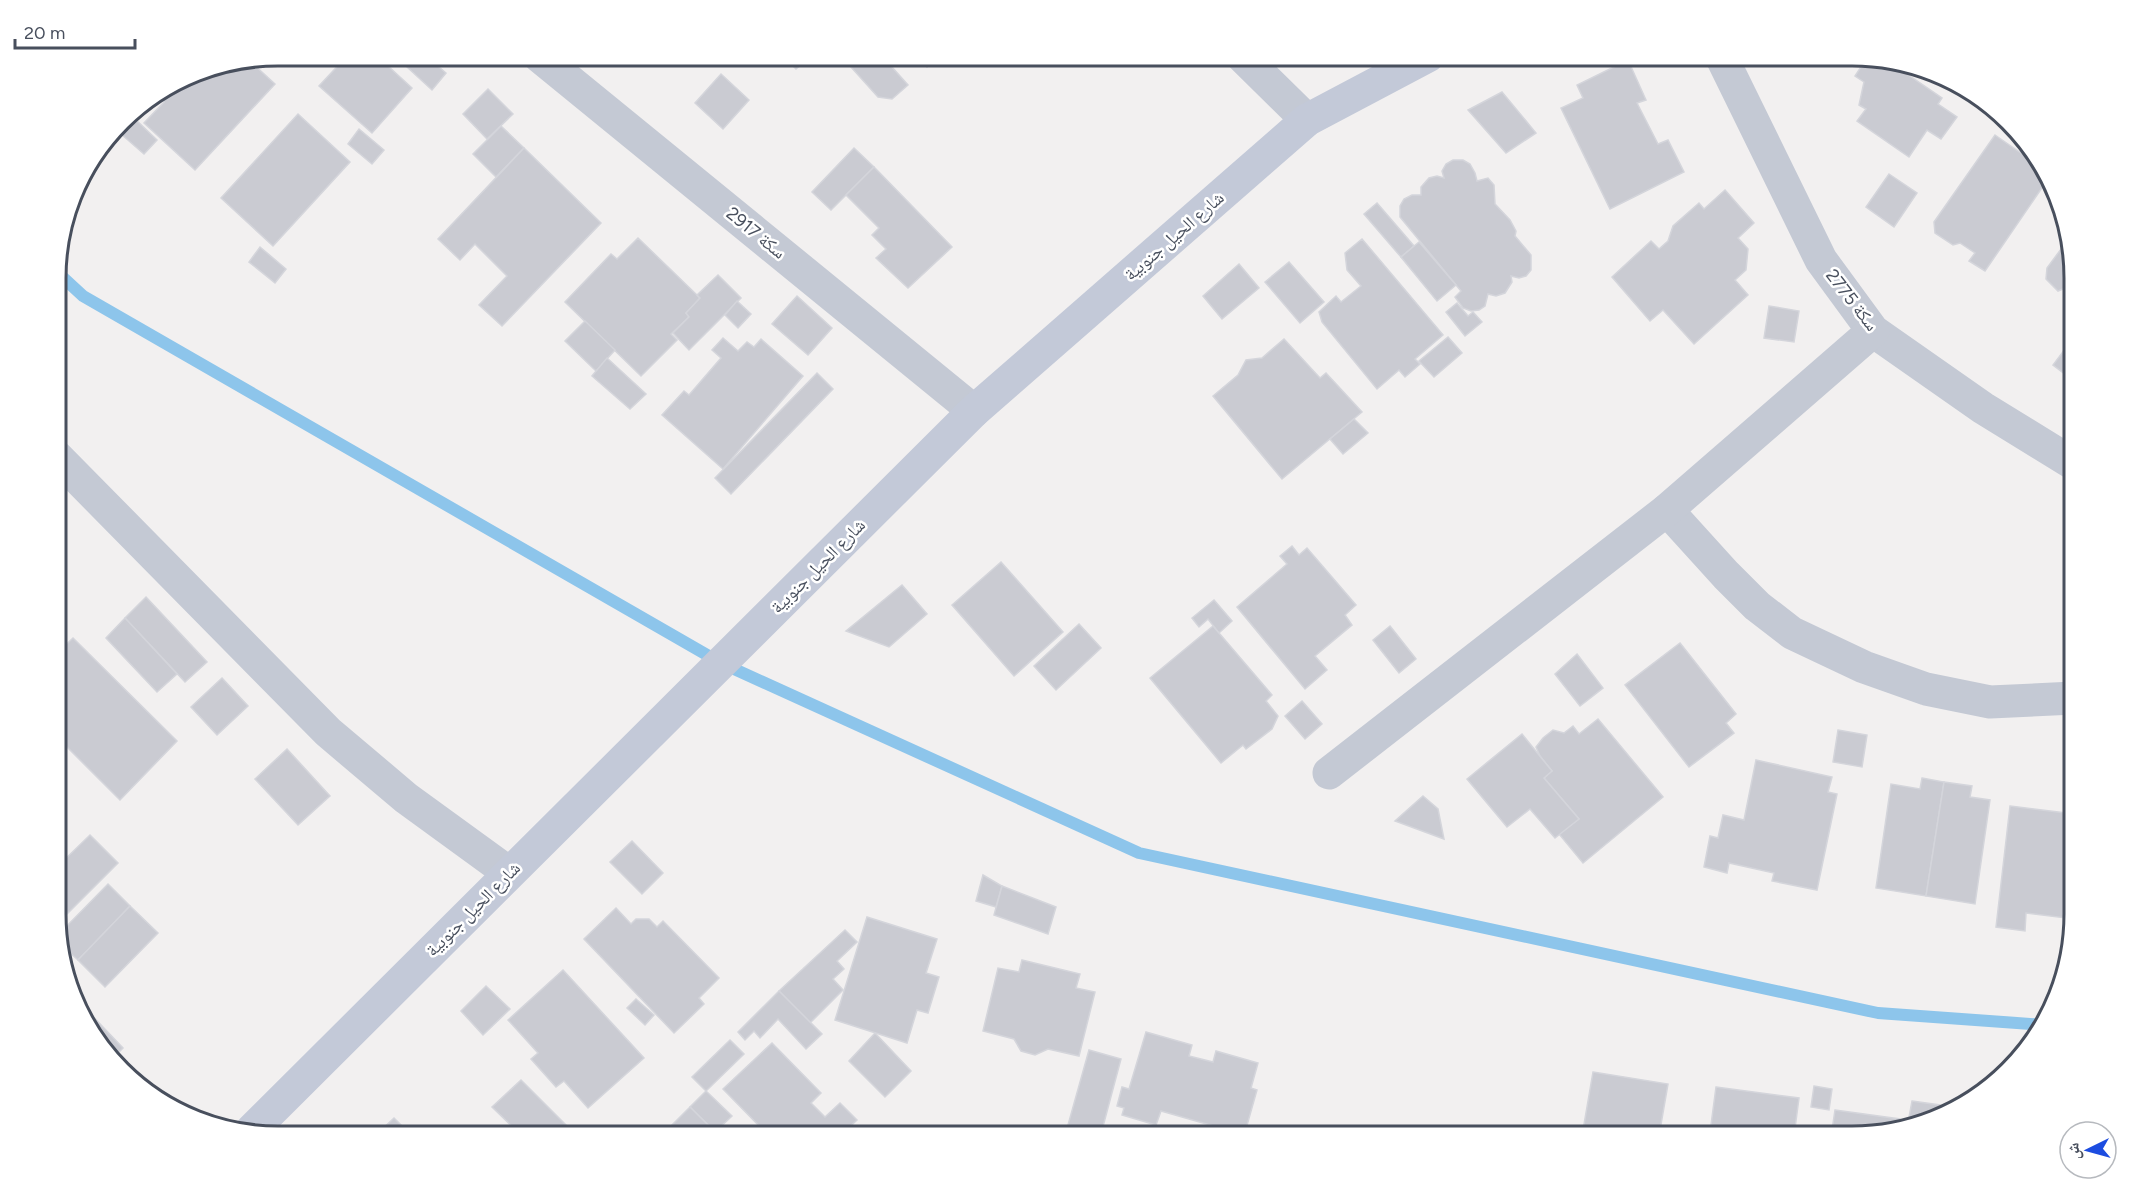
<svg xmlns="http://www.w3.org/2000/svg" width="2130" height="1192" viewBox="0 0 2130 1192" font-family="Figtree,'Noto Naskh Arabic',sans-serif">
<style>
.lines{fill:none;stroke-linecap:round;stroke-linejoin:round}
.stream{stroke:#8dc5eb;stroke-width:12}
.building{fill:#cacbd2;stroke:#d4d5db;stroke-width:1.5}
.street{stroke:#c4c9d4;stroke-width:33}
.secondary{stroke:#c3c9d8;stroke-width:33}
.labels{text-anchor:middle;stroke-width:5;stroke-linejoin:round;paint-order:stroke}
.street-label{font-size:18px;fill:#484f5d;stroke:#fff}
.rim{fill:none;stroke:#484f5d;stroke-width:3}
</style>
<rect width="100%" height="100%" fill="#f2f0f0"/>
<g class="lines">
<!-- stream -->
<polyline class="stream" points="57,272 83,296 721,663 1139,853 1878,1013 2045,1025"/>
</g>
<!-- building -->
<g class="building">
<polygon points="347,56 385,56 392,62 388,66 412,88 372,133 319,86"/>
<polygon points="417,56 426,56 446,73 432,90 407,67"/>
<polygon points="783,56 811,56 796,69"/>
<polygon points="849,56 904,56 891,66 908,85 892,99 878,97 850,66"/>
<polygon points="917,56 941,56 927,67"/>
<polygon points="1866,59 1898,68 1942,98 1938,104 1957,117 1941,139 1927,130 1909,157 1857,121 1866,109 1859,105 1864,82 1855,76"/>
<polygon points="1628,60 1646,100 1637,103 1658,144 1668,140 1684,172 1610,209 1561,108 1583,98 1577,85"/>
<polygon points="250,61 275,84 195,170 144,123 164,102 160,99 174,84 193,72"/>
<polygon points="721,74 749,100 723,129 695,103"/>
<polygon points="488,89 513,114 487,139 463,114"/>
<polygon points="1502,92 1536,133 1506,153 1468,110"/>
<polygon points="298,114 350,162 273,246 221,198"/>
<polygon points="134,118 157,140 144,154 121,134"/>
<polygon points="501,126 524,148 496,177 473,154"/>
<polygon points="359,129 384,150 372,164 348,144"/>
<polygon points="1995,135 2041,167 2046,182 1985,271 1969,261 1975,253 1960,243 1953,245 1935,233 1934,222"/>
<polygon points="524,148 601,223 502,326 479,305 507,276 475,244 460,260 438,239"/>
<polygon points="854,148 874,167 831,210 812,192"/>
<polygon points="1453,160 1463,160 1470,164 1475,173 1477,181 1488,178 1494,185 1495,204 1510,220 1516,231 1515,236 1531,255 1531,270 1526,276 1519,278 1511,276 1512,282 1505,293 1496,296 1488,294 1485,306 1479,310 1471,311 1463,308 1455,297 1461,291 1400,217 1400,206 1404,199 1412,195 1421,195 1421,187 1429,178 1437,176 1444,178 1442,171 1446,164"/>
<polygon points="874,167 952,247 908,288 876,258 886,249 872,235 879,228 846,195"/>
<polygon points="1889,174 1917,193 1894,227 1866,207"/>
<polygon points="1725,190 1754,223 1738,238 1748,249 1746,270 1735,280 1748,295 1694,344 1663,310 1650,321 1612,277 1651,241 1659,249 1668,241 1673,226 1699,203 1704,209"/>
<polygon points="1377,203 1414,246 1401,257 1364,214"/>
<polygon points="638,238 700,298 686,313 689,317 671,334 677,340 641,376 565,302 611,254 617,259"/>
<polygon points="1362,239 1443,335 1415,359 1420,364 1405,377 1399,370 1377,389 1322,322 1319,312 1336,296 1341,302 1361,286 1347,270 1345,253"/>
<polygon points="2067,241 2074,263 2074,290 2070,286 2058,291 2046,279 2047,268"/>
<polygon points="1419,242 1456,285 1437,301 1401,257"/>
<polygon points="260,247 286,269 275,283 249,262"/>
<polygon points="1289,262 1324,302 1300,323 1265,282"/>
<polygon points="1239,264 1259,288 1222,319 1203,296"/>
<polygon points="718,275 741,298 689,350 673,333 689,317 686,313 700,298 697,295"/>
<polygon points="797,296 832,328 808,355 772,324"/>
<polygon points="737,301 751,314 738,328 725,315"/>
<polygon points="1457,303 1468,316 1473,312 1482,322 1465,336 1446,312"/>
<polygon points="1769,306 1799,311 1794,342 1764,338"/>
<polygon points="585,321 615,350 596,371 565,341"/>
<polygon points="1448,337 1462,353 1434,377 1419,361"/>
<polygon points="2074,337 2074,381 2053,365"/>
<polygon points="723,338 738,351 747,342 754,347 761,339 803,376 723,469 662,415 684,391 689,395 721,358 712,350"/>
<polygon points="1284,339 1320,378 1326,373 1362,412 1282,479 1213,396 1238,375 1246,360 1262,358"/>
<polygon points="607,358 646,394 630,409 592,376"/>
<polygon points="817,373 833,389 731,494 715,478"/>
<polygon points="1354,419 1368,433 1343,454 1330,439"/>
<polygon points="1292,546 1299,555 1307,548 1356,605 1345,615 1352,625 1315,656 1327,670 1305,689 1237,607 1287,564 1280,556"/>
<polygon points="1001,562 1063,632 1014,676 952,605"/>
<polygon points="57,567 65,574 57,582"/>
<polygon points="902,585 927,614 889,647 846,631"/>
<polygon points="146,597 207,662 185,682 125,618"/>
<polygon points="1214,600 1232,621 1219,633 1208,619 1199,627 1192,618"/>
<polygon points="125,618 177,674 157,692 106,638"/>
<polygon points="1079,624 1101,648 1056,690 1034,666"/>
<polygon points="1213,626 1272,695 1266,701 1278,716 1272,729 1246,749 1243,745 1221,763 1150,678"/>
<polygon points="1390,626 1416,659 1399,673 1373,640"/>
<polygon points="73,638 177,741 120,800 57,737 57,653"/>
<polygon points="1680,643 1736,714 1726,723 1734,733 1689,767 1625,685"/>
<polygon points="1577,654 1603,688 1580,706 1555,674"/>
<polygon points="222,678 248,706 217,735 191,707"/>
<polygon points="1302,701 1322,724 1305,739 1285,716"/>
<polygon points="1598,719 1663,797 1583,863 1559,834 1579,819 1544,778 1552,771 1540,756 1536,747 1543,738 1553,730 1564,733 1573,726 1579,734"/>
<polygon points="1838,730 1867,735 1862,767 1833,762"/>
<polygon points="1522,734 1552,771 1544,778 1579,819 1555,838 1530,809 1507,827 1467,779"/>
<polygon points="287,749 330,796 298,825 255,779"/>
<polygon points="1756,760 1832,777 1828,792 1837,794 1817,890 1772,881 1774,873 1729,863 1727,873 1704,867 1710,836 1718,838 1723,815 1744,820"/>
<polygon points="1922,778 1944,782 1926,896 1876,888 1891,784 1920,789"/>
<polygon points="1944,782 1972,786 1970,797 1990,800 1975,904 1926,896"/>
<polygon points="1423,796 1438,809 1444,839 1395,821"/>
<polygon points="2010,806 2074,814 2074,919 2026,913 2025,931 1996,927"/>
<polygon points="90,835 118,863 57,924 57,867"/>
<polygon points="632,841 663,873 642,894 610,862"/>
<polygon points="983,875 1002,886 996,907 976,901"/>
<polygon points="108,884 130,906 78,960 57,941 57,936"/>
<polygon points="1002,886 1056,907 1048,934 994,915"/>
<polygon points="130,906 158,933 105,987 78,960"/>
<polygon points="616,908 631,924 636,919 649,919 657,927 663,921 719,978 699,998 704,1004 674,1033 584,939"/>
<polygon points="867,917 937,939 926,973 939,977 928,1013 917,1010 907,1043 835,1020"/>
<polygon points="845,930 857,942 837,961 844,969 833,979 843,990 810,1023 779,991"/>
<polygon points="1022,960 1080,974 1076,988 1095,992 1079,1056 1048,1049 1035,1055 1021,1051 1014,1039 983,1031 998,968 1019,972"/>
<polygon points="563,970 644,1058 588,1108 564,1081 556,1087 531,1059 538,1053 508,1020"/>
<polygon points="486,986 510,1009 483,1035 461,1011"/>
<polygon points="779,991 822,1034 806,1049 778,1019 760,1038 754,1031 745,1040 738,1032"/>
<polygon points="636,999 654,1015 645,1025 627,1008"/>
<polygon points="81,1004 123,1048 114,1057 93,1038"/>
<polygon points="1146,1032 1192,1045 1189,1056 1213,1062 1216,1051 1258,1063 1251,1088 1257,1090 1244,1136 1214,1136 1217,1127 1161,1111 1156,1125 1122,1115 1124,1108 1117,1106 1122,1087 1129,1089"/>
<polygon points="875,1033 911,1071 885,1097 849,1061"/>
<polygon points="730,1040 744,1054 706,1091 692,1077"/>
<polygon points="772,1043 821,1093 811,1103 825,1117 840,1103 857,1120 840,1136 769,1136 723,1089"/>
<polygon points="1089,1050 1121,1059 1101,1134 1068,1125"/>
<polygon points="1593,1072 1668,1084 1659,1136 1582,1136"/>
<polygon points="521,1080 577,1136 522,1136 492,1107"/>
<polygon points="1814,1086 1832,1089 1829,1110 1811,1107"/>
<polygon points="1716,1087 1799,1098 1794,1136 1726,1136 1727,1128 1711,1125"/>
<polygon points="706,1091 732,1116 715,1132 690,1107"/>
<polygon points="1912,1101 1940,1105 1938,1118 1923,1125 1907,1128"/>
<polygon points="690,1107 715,1132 710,1136 661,1136"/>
<polygon points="1835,1110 1900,1119 1898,1130 1866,1136 1813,1136 1814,1127 1832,1130"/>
<polygon points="394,1118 412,1136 375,1136"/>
</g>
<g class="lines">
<!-- street -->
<g class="street">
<polyline points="539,56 974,411"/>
<polyline points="1242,56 1307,120"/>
<polyline points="1721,56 1821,260 1873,331 1983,408 2074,464"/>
<polyline points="57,457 328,732 406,798 509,873"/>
<polyline points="1667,510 1726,575 1757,606 1792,633 1864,667 1926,689 1990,702 2074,698"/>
<polyline points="1329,773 1667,510 1873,331"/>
</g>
<!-- secondary -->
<polyline class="secondary" points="252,1130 974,411 1307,120 1428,56"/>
</g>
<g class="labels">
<!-- street labels -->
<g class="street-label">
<text transform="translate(756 233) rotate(39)" y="6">سكة 2917</text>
<text transform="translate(1174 236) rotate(-41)" y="6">شارع الحيل جنوبية</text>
<text transform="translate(1852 300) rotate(52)" y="6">سكة 2775</text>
<text transform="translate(818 566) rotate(-45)" y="6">شارع الحيل جنوبية</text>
<text transform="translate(473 909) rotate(-45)" y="6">شارع الحيل جنوبية</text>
</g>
</g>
<!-- crop -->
<path d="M0 0H2130V1192H0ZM278 66H1852A212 212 0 0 1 2064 278V914A212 212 0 0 1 1852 1126H278A212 212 0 0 1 66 914V278A212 212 0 0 1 278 66Z" fill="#fff" fill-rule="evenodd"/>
<path class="rim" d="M278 66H1852A212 212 0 0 1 2064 278V914A212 212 0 0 1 1852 1126H278A212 212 0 0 1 66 914V278A212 212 0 0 1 278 66Z"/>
<!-- north arrow -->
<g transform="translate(2088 1150) rotate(265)"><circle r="28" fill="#ffffff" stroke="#b6b9be" stroke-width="1.5"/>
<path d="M0-4.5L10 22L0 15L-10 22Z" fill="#1c4ce0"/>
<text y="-9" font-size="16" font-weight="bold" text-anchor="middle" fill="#484f5d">ش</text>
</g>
<!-- scale -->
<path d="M15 39v9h120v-9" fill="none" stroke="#484f5d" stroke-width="3"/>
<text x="24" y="39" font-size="18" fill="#484f5d" stroke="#ffffff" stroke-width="4.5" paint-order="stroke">20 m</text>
</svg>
